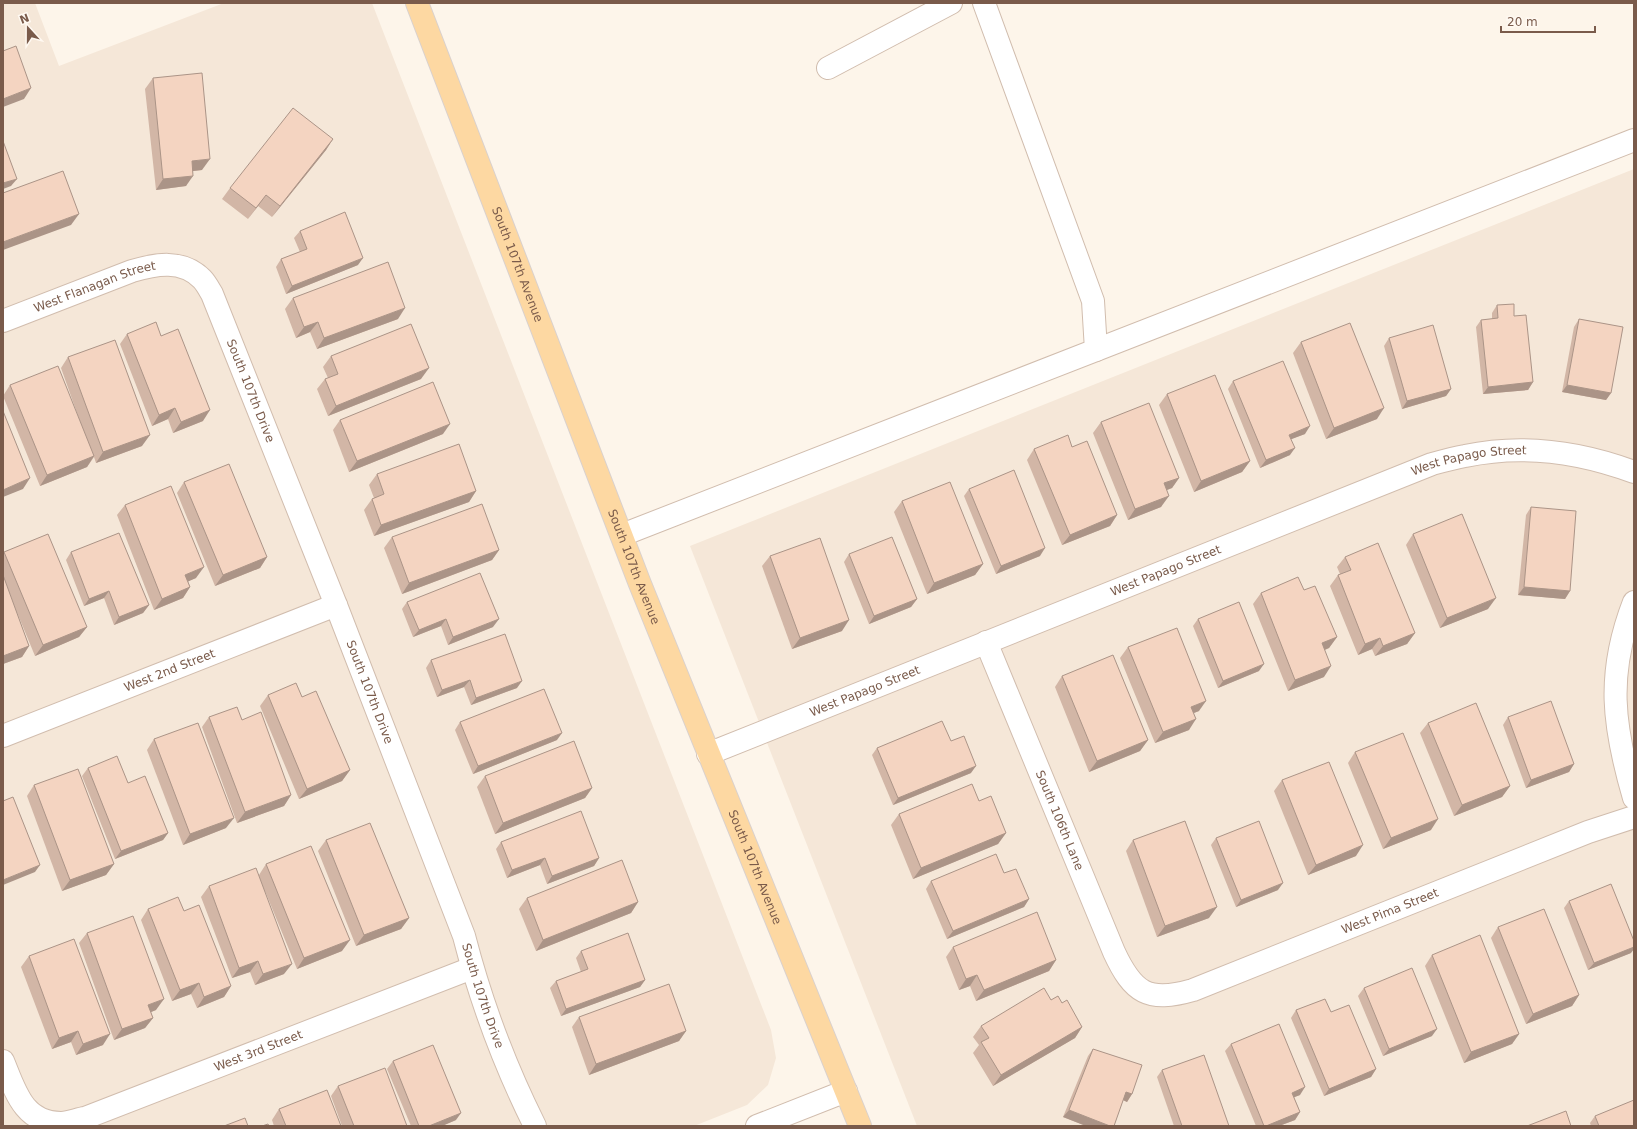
<svg xmlns="http://www.w3.org/2000/svg" width="1637" height="1129" viewBox="0 0 1637 1129" font-family="'DejaVu Sans',sans-serif">
<style>
.residential{fill:#f5e7d8}
.lines{fill:none;stroke-linecap:round;stroke-linejoin:round}
.minor-casing{stroke:#d1bdae;stroke-width:24}
.major-casing{stroke:#dad1cd;stroke-width:24}
.minor{stroke:#fff;stroke-width:22}
.major{stroke:#fdd8a2;stroke-width:22}
.wall{fill:#d2b6a6}
.shaded-wall{fill:#ab9487}
.building{fill:#f4d4c1;stroke:#ab9487}
.labels{text-anchor:middle;stroke-width:3.5;stroke-linejoin:round;paint-order:stroke}
.street-label{font-size:12px;fill:#7a5b4b;stroke:#fff9f2}
</style>
<rect width="100%" height="100%" fill="#fdf5ea"/>
<!-- residential -->
<g class="residential">
<polygon points="3,3 35,3 59,66 224,3 372,3 771,1030 776,1058 768,1085 747,1105 694,1126 3,1126"/>
<polygon points="1634,169 1634,1126 917,1126 690,546"/>
</g>
<g class="lines">
<!-- minor casing -->
<g class="minor-casing">
<g id="minor">
<polyline points="828,68 951,3"/>
<path id="s1" d="M3,321L132,271C156,264 182,259 202,279C206,283 209,289 212,294L336,605L464,936C481,1002 505,1066 535,1126"/>
<polyline points="1096,350 1634,140"/>
<polyline points="622,535 1096,350 1093,301 984,3"/>
<path d="M1634,602C1606,674 1613,726 1634,798"/>
<path id="s2" d="M986,642L1114,952C1133,993 1148,1003 1193,990L1588,832L1634,817"/>
<path id="s3" d="M3,736L336,605"/>
<path id="s4" d="M708,754L1432,464C1443,461 1454,458 1465,456C1521,444 1580,452 1634,472"/>
<path id="s5" d="M3,1061C15,1090 23,1123 61,1123C69,1123 78,1119 85,1118L472,968"/>
<polyline points="757,1126 846,1091"/>
</g>
</g>
<!-- major casing -->
<g class="major-casing">
<g id="major">
<path id="s6" d="M417,3L640,584L860,1126"/>
</g>
</g>
<!-- minor -->
<use href="#minor" class="minor"/>
<!-- major -->
<use href="#major" class="major"/>
</g>
<!-- wall -->
<g class="wall">
<polygon points="153,78 202,170 193,171 186,186 156,190 145,89"/>
<polygon points="333,139 326,150 272,217 258,206 248,219 222,199 230,188"/>
<polygon points="300,231 358,265 286,294 276,267 281,259 300,252 294,238"/>
<polygon points="293,298 398,319 317,349 310,332 296,338 285,309"/>
<polygon points="1497,305 1514,316 1533,382 1528,390 1483,394 1476,327 1481,320 1492,319 1492,313"/>
<polygon points="1579,319 1611,393 1606,400 1562,392 1574,327"/>
<polygon points="127,334 203,421 173,433 168,419 152,426 120,344"/>
<polygon points="1389,338 1451,389 1446,396 1402,409 1384,346"/>
<polygon points="1301,342 1377,419 1326,439 1293,353"/>
<polygon points="331,356 421,379 328,416 317,389 325,379 328,378 323,367"/>
<polygon points="68,357 142,446 96,463 94,457 87,467 40,486 3,396 10,385 82,427 61,368"/>
<polygon points="1233,381 1305,434 1291,439 1290,455 1260,468 1228,389"/>
<polygon points="1167,394 1250,461 1242,472 1194,492 1159,405"/>
<polygon points="340,420 443,434 349,472 333,430"/>
<polygon points="1101,422 1179,478 1172,488 1167,490 1161,507 1128,520 1093,433"/>
<polygon points="1072,447 1117,515 1110,526 1062,545 1027,460 1034,449"/>
<polygon points="377,474 476,491 469,502 374,536 364,510 372,499 374,498 369,485"/>
<polygon points="184,482 267,557 260,568 215,586 177,493"/>
<polygon points="969,489 1040,556 996,574 964,496"/>
<polygon points="902,501 983,564 975,575 927,594 894,512"/>
<polygon points="125,505 196,578 188,581 190,587 183,598 154,610 117,515"/>
<polygon points="1531,507 1570,591 1565,599 1518,595 1526,515"/>
<polygon points="1413,534 1488,609 1440,628 1406,545"/>
<polygon points="392,537 499,550 492,560 402,594 384,548"/>
<polygon points="4,552 87,627 79,637 35,656 16,610 29,646 22,657 3,664 3,553"/>
<polygon points="71,552 149,605 143,613 114,625 104,598 84,606 66,560"/>
<polygon points="849,554 917,599 911,607 869,624 844,562"/>
<polygon points="770,556 842,631 792,649 762,566"/>
<polygon points="1345,557 1415,633 1407,644 1375,656 1372,649 1358,655 1330,586 1338,575 1340,574 1337,567"/>
<polygon points="1304,590 1337,637 1329,648 1325,650 1324,677 1288,691 1253,604 1261,593"/>
<polygon points="407,602 493,627 448,645 441,626 413,637 402,609"/>
<polygon points="1198,619 1259,671 1218,688 1193,626"/>
<polygon points="1128,647 1199,711 1194,713 1189,730 1155,743 1120,658"/>
<polygon points="431,660 517,688 471,705 464,687 437,697 426,668"/>
<polygon points="1062,676 1148,740 1140,751 1089,772 1055,687"/>
<polygon points="268,695 302,697 350,770 342,781 299,799 260,706"/>
<polygon points="209,717 242,720 291,795 284,806 237,823 202,727"/>
<polygon points="1508,717 1574,764 1569,772 1526,788 1503,725"/>
<polygon points="460,722 557,740 473,774 455,730"/>
<polygon points="1428,723 1510,786 1502,797 1454,816 1420,733"/>
<polygon points="154,739 226,828 183,845 147,750"/>
<polygon points="951,741 971,773 893,805 872,755 877,748"/>
<polygon points="1355,752 1431,830 1383,849 1348,763"/>
<polygon points="88,768 128,783 168,833 163,840 115,859 82,776"/>
<polygon points="485,776 592,788 585,798 495,834 477,787"/>
<polygon points="1282,780 1356,856 1308,875 1274,791"/>
<polygon points="34,785 114,864 106,875 62,891 27,796"/>
<polygon points="979,801 1006,833 998,844 913,879 891,825 899,814"/>
<polygon points="1216,838 1278,890 1236,907 1211,845"/>
<polygon points="326,840 409,918 401,929 356,946 318,851"/>
<polygon points="1133,840 1209,918 1157,937 1126,851"/>
<polygon points="501,842 599,858 594,866 547,884 540,865 507,878 496,849"/>
<polygon points="266,864 342,951 297,969 265,891 284,974 255,985 250,972 232,978 201,897 209,886 259,875"/>
<polygon points="1004,873 1029,899 1024,907 947,939 926,889 931,881"/>
<polygon points="527,898 638,902 631,913 536,951 519,909"/>
<polygon points="1569,901 1631,953 1588,970 1564,908"/>
<polygon points="148,909 184,911 231,986 224,997 197,1008 191,994 172,1001 141,920"/>
<polygon points="1498,927 1579,995 1572,1006 1526,1024 1491,938"/>
<polygon points="87,933 156,1010 151,1012 153,1018 145,1028 114,1040 79,943"/>
<polygon points="953,947 1056,960 1049,971 976,1001 970,986 959,990 946,957"/>
<polygon points="581,951 645,980 640,987 561,1016 550,988 556,981 581,972 576,958"/>
<polygon points="1432,955 1519,1034 1512,1044 1464,1063 1425,966"/>
<polygon points="29,956 103,1045 76,1055 71,1042 52,1049 21,967"/>
<polygon points="1364,988 1432,1036 1383,1056 1358,996"/>
<polygon points="1051,1000 1062,1003 1082,1027 1075,1038 993,1086 973,1053 979,1045 973,1037 981,1026"/>
<polygon points="1296,1010 1331,1012 1376,1069 1371,1077 1324,1096 1291,1018"/>
<polygon points="579,1017 686,1031 679,1041 589,1075 572,1027"/>
<polygon points="1231,1044 1300,1095 1294,1097 1300,1112 1295,1120 1279,1126 1256,1126 1225,1051"/>
<polygon points="1093,1049 1132,1094 1127,1102 1123,1100 1114,1126 1086,1126 1063,1117 1088,1056"/>
<polygon points="393,1061 456,1120 442,1126 411,1126 387,1069"/>
<polygon points="1162,1070 1229,1126 1174,1126 1157,1077"/>
<polygon points="338,1086 407,1126 342,1126 331,1096"/>
<polygon points="279,1109 341,1126 274,1126 272,1120"/>
<polygon points="1595,1116 1634,1126 1591,1126 1590,1123"/>
</g>
<!-- shaded-wall -->
<g class="shaded-wall">
<polygon points="31,88 24,99 3,107 3,99"/>
<polygon points="333,139 326,150 272,217 280,206"/>
<polygon points="210,159 202,170 184,172 192,161"/>
<polygon points="193,176 186,186 156,190 163,179"/>
<polygon points="17,179 11,186 3,189 3,183"/>
<polygon points="266,195 258,206 248,219 256,208"/>
<polygon points="79,214 71,225 3,250 3,242"/>
<polygon points="363,258 358,265 286,294 292,286"/>
<polygon points="405,308 398,319 317,349 324,338"/>
<polygon points="318,322 310,332 296,338 304,327"/>
<polygon points="429,368 421,379 328,416 336,406"/>
<polygon points="1533,382 1528,390 1483,394 1488,387"/>
<polygon points="1567,385 1611,393 1606,400 1562,392"/>
<polygon points="1451,389 1446,396 1402,409 1407,401"/>
<polygon points="175,408 168,419 152,426 159,415"/>
<polygon points="1384,408 1377,419 1326,439 1334,428"/>
<polygon points="210,410 203,421 173,433 181,422"/>
<polygon points="450,424 443,434 349,472 357,461"/>
<polygon points="1310,426 1305,434 1284,442 1289,435"/>
<polygon points="150,435 142,446 96,463 103,452"/>
<polygon points="1295,448 1290,455 1260,468 1266,460"/>
<polygon points="94,456 87,467 40,486 47,475"/>
<polygon points="1250,461 1242,472 1194,492 1201,481"/>
<polygon points="30,478 23,489 3,497 3,490"/>
<polygon points="1179,478 1172,488 1156,494 1164,483"/>
<polygon points="476,491 469,502 374,536 381,525"/>
<polygon points="1169,496 1161,507 1128,520 1135,509"/>
<polygon points="1117,515 1110,526 1062,545 1070,535"/>
<polygon points="1045,548 1040,556 996,574 1001,566"/>
<polygon points="499,550 492,560 402,594 409,583"/>
<polygon points="267,557 260,568 215,586 223,575"/>
<polygon points="983,564 975,575 927,594 934,583"/>
<polygon points="204,567 196,578 178,586 185,575"/>
<polygon points="190,587 183,598 154,610 162,599"/>
<polygon points="1524,587 1570,591 1565,599 1518,595"/>
<polygon points="109,591 104,598 84,606 89,599"/>
<polygon points="1496,598 1488,609 1440,628 1447,618"/>
<polygon points="917,599 911,607 869,624 874,616"/>
<polygon points="149,605 143,613 114,625 119,617"/>
<polygon points="446,619 441,626 413,637 419,630"/>
<polygon points="499,619 493,627 448,645 453,637"/>
<polygon points="849,620 842,631 792,649 800,638"/>
<polygon points="87,627 79,637 35,656 43,645"/>
<polygon points="1415,633 1407,644 1375,656 1383,646"/>
<polygon points="1337,637 1329,648 1314,654 1322,643"/>
<polygon points="1380,638 1372,649 1358,655 1365,644"/>
<polygon points="29,646 22,657 3,664 3,656"/>
<polygon points="1264,664 1259,671 1218,688 1223,681"/>
<polygon points="1331,666 1324,677 1288,691 1295,680"/>
<polygon points="470,680 464,687 437,697 442,690"/>
<polygon points="522,681 517,688 471,705 476,698"/>
<polygon points="1206,701 1199,711 1183,717 1191,707"/>
<polygon points="1196,719 1189,730 1155,743 1163,732"/>
<polygon points="562,733 557,740 473,774 478,766"/>
<polygon points="1148,740 1140,751 1089,772 1097,761"/>
<polygon points="1574,764 1569,772 1526,788 1531,780"/>
<polygon points="976,766 971,773 893,805 898,798"/>
<polygon points="350,770 342,781 299,799 307,789"/>
<polygon points="1510,786 1502,797 1454,816 1462,805"/>
<polygon points="592,788 585,798 495,834 503,823"/>
<polygon points="291,795 284,806 237,823 245,812"/>
<polygon points="234,818 226,828 183,845 190,834"/>
<polygon points="1438,819 1431,830 1383,849 1391,838"/>
<polygon points="168,833 163,840 115,859 121,851"/>
<polygon points="1006,833 998,844 913,879 921,868"/>
<polygon points="1363,845 1356,856 1308,875 1316,865"/>
<polygon points="545,858 540,865 507,878 512,870"/>
<polygon points="599,858 594,866 547,884 552,876"/>
<polygon points="114,864 106,875 62,891 70,880"/>
<polygon points="40,865 35,872 3,885 3,880"/>
<polygon points="1283,883 1278,890 1236,907 1241,900"/>
<polygon points="1029,899 1024,907 947,939 953,931"/>
<polygon points="638,902 631,913 536,951 543,940"/>
<polygon points="1217,907 1209,918 1157,937 1165,926"/>
<polygon points="409,918 401,929 356,946 364,935"/>
<polygon points="350,940 342,951 297,969 304,958"/>
<polygon points="1634,947 1634,949 1631,953 1588,970 1594,963"/>
<polygon points="1056,960 1049,971 976,1001 984,990"/>
<polygon points="258,961 250,972 232,978 239,968"/>
<polygon points="292,964 284,974 255,985 263,974"/>
<polygon points="977,975 970,986 959,990 966,979"/>
<polygon points="645,980 640,987 561,1016 566,1009"/>
<polygon points="199,983 191,994 172,1001 180,990"/>
<polygon points="231,986 224,997 197,1008 204,997"/>
<polygon points="1579,995 1572,1006 1526,1024 1533,1014"/>
<polygon points="164,999 156,1010 141,1016 148,1005"/>
<polygon points="153,1018 145,1028 114,1040 122,1029"/>
<polygon points="1082,1027 1075,1038 993,1086 1001,1075"/>
<polygon points="1437,1029 1432,1036 1383,1056 1389,1049"/>
<polygon points="78,1031 71,1042 52,1049 59,1038"/>
<polygon points="686,1031 679,1041 589,1075 596,1064"/>
<polygon points="110,1034 103,1045 76,1055 83,1044"/>
<polygon points="1519,1034 1512,1044 1464,1063 1471,1052"/>
<polygon points="1376,1069 1371,1077 1324,1096 1329,1089"/>
<polygon points="1305,1087 1300,1095 1287,1100 1292,1093"/>
<polygon points="1126,1092 1132,1094 1127,1102 1121,1099"/>
<polygon points="1069,1110 1110,1126 1086,1126 1063,1117"/>
<polygon points="1300,1112 1295,1120 1279,1126 1266,1126"/>
<polygon points="461,1113 456,1120 442,1126 429,1126"/>
</g>
<!-- building -->
<g class="building">
<polygon points="16,46 31,88 3,99 3,51"/>
<polygon points="202,73 210,159 192,161 193,176 163,179 153,78"/>
<polygon points="293,108 333,139 280,206 266,195 256,208 230,188"/>
<polygon points="3,141 17,179 3,183"/>
<polygon points="63,171 79,214 3,242 3,193"/>
<polygon points="345,212 363,258 292,286 281,259 307,249 300,231"/>
<polygon points="388,262 405,308 324,338 318,322 304,327 293,298"/>
<polygon points="1514,304 1514,316 1526,315 1533,382 1488,387 1481,320 1498,318 1497,305"/>
<polygon points="1579,319 1623,327 1611,393 1567,385"/>
<polygon points="156,322 161,336 178,329 210,410 181,422 175,408 159,415 127,334"/>
<polygon points="1350,323 1384,408 1334,428 1301,342"/>
<polygon points="411,324 429,368 336,406 325,379 338,374 331,356"/>
<polygon points="1433,325 1451,389 1407,401 1389,338"/>
<polygon points="115,340 150,435 103,452 68,357"/>
<polygon points="1283,361 1310,426 1289,435 1295,448 1266,460 1233,381"/>
<polygon points="58,366 94,456 47,475 10,385"/>
<polygon points="1215,375 1250,461 1201,481 1167,394"/>
<polygon points="433,382 450,424 357,461 340,420"/>
<polygon points="1149,403 1179,478 1164,483 1169,496 1135,509 1101,422"/>
<polygon points="3,411 30,478 3,490"/>
<polygon points="1068,435 1072,447 1087,441 1117,515 1070,535 1034,449"/>
<polygon points="459,444 476,491 381,525 372,499 384,494 377,474"/>
<polygon points="229,464 267,557 223,575 184,482"/>
<polygon points="1014,470 1045,548 1001,566 969,489"/>
<polygon points="950,482 983,564 934,583 902,501"/>
<polygon points="171,486 204,567 185,575 190,587 162,599 125,505"/>
<polygon points="482,504 499,550 409,583 392,537"/>
<polygon points="1531,507 1576,511 1570,591 1524,587"/>
<polygon points="1462,514 1496,598 1447,618 1413,534"/>
<polygon points="119,533 149,605 119,617 109,591 89,599 71,552"/>
<polygon points="48,534 87,627 43,645 4,552"/>
<polygon points="892,537 917,599 874,616 849,554"/>
<polygon points="820,538 849,620 800,638 770,556"/>
<polygon points="1378,543 1415,633 1383,646 1380,638 1365,644 1338,575 1351,570 1345,557"/>
<polygon points="480,573 499,619 453,637 446,619 419,630 407,602"/>
<polygon points="3,575 29,646 3,656"/>
<polygon points="1298,577 1304,590 1315,586 1337,637 1322,643 1331,666 1295,680 1261,593"/>
<polygon points="1239,602 1264,664 1223,681 1198,619"/>
<polygon points="1177,628 1206,701 1191,707 1196,719 1163,732 1128,647"/>
<polygon points="505,634 522,681 476,698 470,680 442,690 431,660"/>
<polygon points="1113,655 1148,740 1097,761 1062,676"/>
<polygon points="296,683 302,697 316,691 350,770 307,789 268,695"/>
<polygon points="544,689 562,733 478,766 460,722"/>
<polygon points="1551,701 1574,764 1531,780 1508,717"/>
<polygon points="1476,703 1510,786 1462,805 1428,723"/>
<polygon points="237,707 242,720 261,712 291,795 245,812 209,717"/>
<polygon points="942,721 951,741 964,736 976,766 898,798 877,748"/>
<polygon points="198,723 234,818 190,834 154,739"/>
<polygon points="1403,733 1438,819 1391,838 1355,752"/>
<polygon points="574,741 592,788 503,823 485,776"/>
<polygon points="117,756 128,783 145,776 168,833 121,851 88,768"/>
<polygon points="1329,762 1363,845 1316,865 1282,780"/>
<polygon points="78,769 114,864 70,880 34,785"/>
<polygon points="972,784 979,801 991,796 1006,833 921,868 899,814"/>
<polygon points="13,797 40,865 3,880 3,801"/>
<polygon points="581,811 599,858 552,876 545,858 512,870 501,842"/>
<polygon points="1185,821 1217,907 1165,926 1133,840"/>
<polygon points="1259,821 1283,883 1241,900 1216,838"/>
<polygon points="370,823 409,918 364,935 326,840"/>
<polygon points="311,846 350,940 304,958 266,864"/>
<polygon points="996,854 1004,873 1016,869 1029,899 953,931 931,881"/>
<polygon points="622,860 638,902 543,940 527,898"/>
<polygon points="256,868 292,964 263,974 258,961 239,968 209,886"/>
<polygon points="1611,884 1634,941 1634,947 1594,963 1569,901"/>
<polygon points="178,897 184,911 199,905 231,986 204,997 199,983 180,990 148,909"/>
<polygon points="1544,909 1579,995 1533,1014 1498,927"/>
<polygon points="1037,912 1056,960 984,990 977,975 966,979 953,947"/>
<polygon points="133,916 164,999 148,1005 153,1018 122,1029 87,933"/>
<polygon points="628,933 645,980 566,1009 556,981 588,969 581,951"/>
<polygon points="1480,935 1519,1034 1471,1052 1432,955"/>
<polygon points="74,939 110,1034 83,1044 78,1031 59,1038 29,956"/>
<polygon points="1412,968 1437,1029 1389,1049 1364,988"/>
<polygon points="669,984 686,1031 596,1064 579,1017"/>
<polygon points="1044,988 1051,1000 1058,996 1062,1003 1067,1000 1082,1027 1001,1075 981,1042 989,1038 981,1026"/>
<polygon points="1325,999 1331,1012 1349,1005 1376,1069 1329,1089 1296,1010"/>
<polygon points="1279,1024 1305,1087 1292,1093 1300,1112 1266,1126 1264,1126 1231,1044"/>
<polygon points="433,1045 461,1113 429,1126 419,1126 393,1061"/>
<polygon points="1093,1049 1142,1065 1132,1094 1126,1092 1114,1126 1110,1126 1069,1110"/>
<polygon points="1204,1055 1229,1126 1182,1126 1162,1070"/>
<polygon points="385,1068 407,1126 354,1126 338,1086"/>
<polygon points="327,1090 341,1126 286,1126 279,1109"/>
<polygon points="1634,1100 1634,1126 1599,1126 1595,1116"/>
<polygon points="1566,1111 1571,1126 1527,1126"/>
<polygon points="245,1118 248,1126 224,1126"/>
<polygon points="268,1124 269,1126 262,1126"/>
</g>
<g class="labels">
<!-- street labels -->
<g class="street-label">
<text dy="4" stroke="none"><textPath href="#s6" startOffset="280">South 107th Avenue</textPath></text>
<text dy="4" stroke="none"><textPath href="#s1" startOffset="98">West Flanagan Street</textPath></text>
<text dy="4" stroke="none"><textPath href="#s1" startOffset="335">South 107th Drive</textPath></text>
<text dy="4" stroke="none"><textPath href="#s4" startOffset="817">West Papago Street</textPath></text>
<text dy="4" stroke="none"><textPath href="#s6" startOffset="604">South 107th Avenue</textPath></text>
<text dy="4" stroke="none"><textPath href="#s4" startOffset="493">West Papago Street</textPath></text>
<text dy="4" stroke="none"><textPath href="#s3" startOffset="179">West 2nd Street</textPath></text>
<text dy="4" stroke="none"><textPath href="#s4" startOffset="169">West Papago Street</textPath></text>
<text dy="4" stroke="none"><textPath href="#s1" startOffset="659">South 107th Drive</textPath></text>
<text dy="4" stroke="none"><textPath href="#s2" startOffset="193">South 106th Lane</textPath></text>
<text dy="4" stroke="none"><textPath href="#s6" startOffset="928">South 107th Avenue</textPath></text>
<text dy="4" stroke="none"><textPath href="#s2" startOffset="648">West Pima Street</textPath></text>
<text dy="4" stroke="none"><textPath href="#s1" startOffset="983">South 107th Drive</textPath></text>
<text dy="4" stroke="none"><textPath href="#s5" startOffset="302">West 3rd Street</textPath></text>
</g>
</g>
<!-- border -->
<rect width="1637" height="1129" fill="none" stroke="#7a5b4b" stroke-width="8"/>
<!-- north arrow -->
<g transform="translate(28 28) rotate(339)" stroke="#fff9f2" stroke-width="3" paint-order="stroke">
<path d="M0-3L7 15L0 10L-7 15Z" fill="#7a5b4b"/>
<text y="-6" font-size="11" font-weight="bold" text-anchor="middle" fill="#7a5b4b">N</text>
</g>
<!-- scale -->
<path d="M1501 26v6h94v-6" fill="none" stroke="#7a5b4b" stroke-width="2"/>
<text x="1507" y="26" font-size="12" fill="#7a5b4b" stroke="#fff9f2" stroke-width="3" paint-order="stroke">20 m</text>
</svg>
